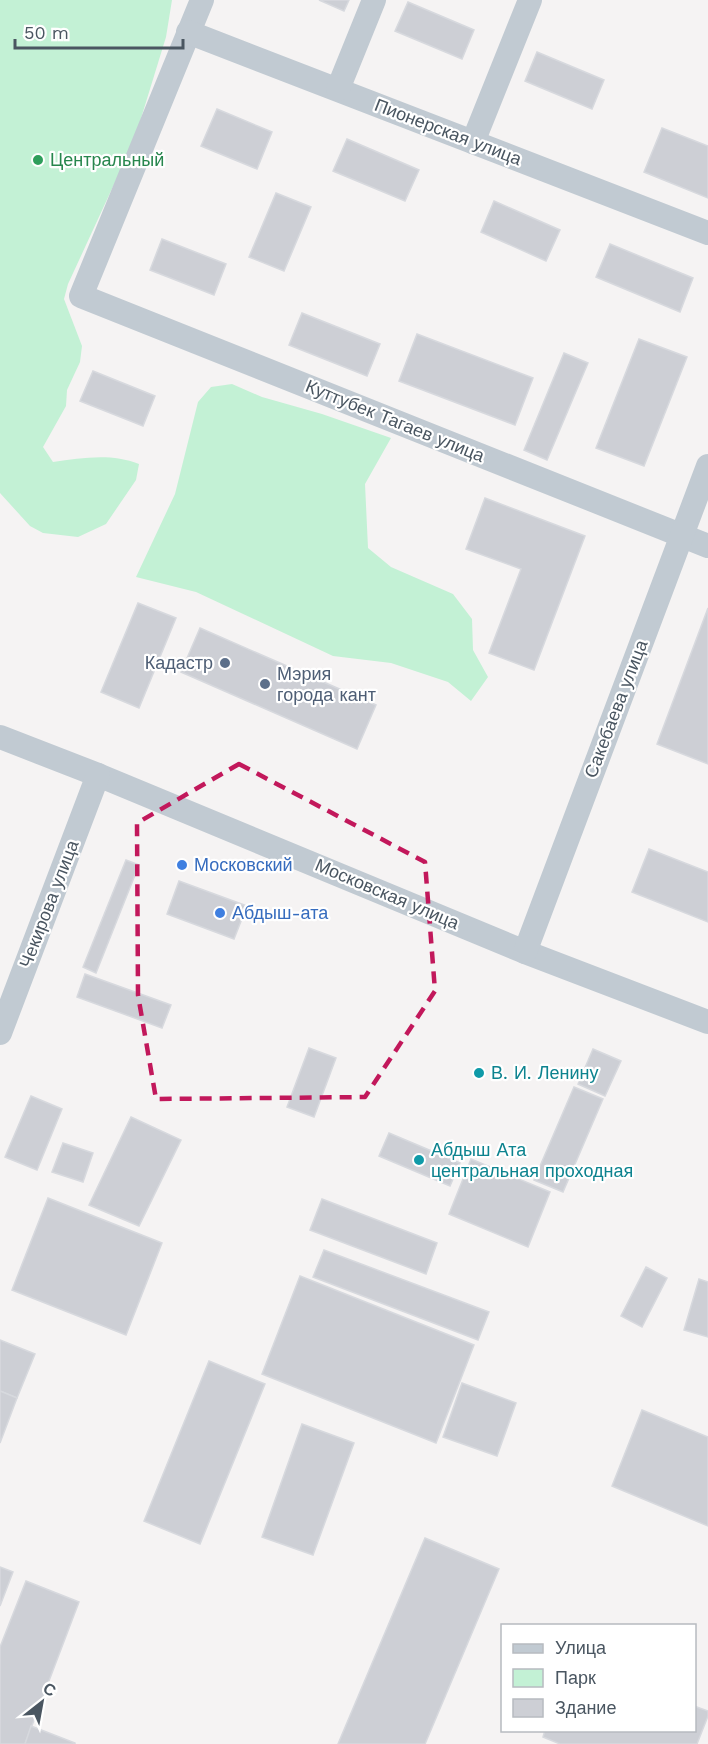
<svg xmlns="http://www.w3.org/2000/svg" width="708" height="1744" viewBox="0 0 708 1744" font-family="'Work Sans',sans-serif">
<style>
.green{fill:#c3f1d5}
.building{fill:#cdcfd5;stroke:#d7d9de;stroke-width:1.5}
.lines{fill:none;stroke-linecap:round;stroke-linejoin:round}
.minor{stroke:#c1cad2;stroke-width:24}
.marked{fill:none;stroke:#c2185b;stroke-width:4.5;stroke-dasharray:12 8;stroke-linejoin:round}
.leisure-dot{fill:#2e9e5b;stroke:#fff;stroke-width:2}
.service-dot{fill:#5c6f8a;stroke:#fff;stroke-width:2}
.shop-dot{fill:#3f7fe0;stroke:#fff;stroke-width:2}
.culture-dot{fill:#0f9aa8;stroke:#fff;stroke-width:2}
.labels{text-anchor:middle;stroke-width:4.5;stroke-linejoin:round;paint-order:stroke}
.street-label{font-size:18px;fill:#4a5661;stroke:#fff}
.leisure-label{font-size:18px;fill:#27864d;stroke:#fff;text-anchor:start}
.service-label{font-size:18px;fill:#4e5e75;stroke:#fff;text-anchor:end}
.shop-label{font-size:18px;fill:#366cbe;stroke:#fff;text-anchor:start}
.culture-label{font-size:18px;fill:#0d838f;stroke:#fff;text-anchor:start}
</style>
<rect width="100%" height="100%" fill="#f5f3f3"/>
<!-- green -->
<g class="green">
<path d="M0,0H172L166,37L134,141L68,284L64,299L82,346L80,362L67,390L66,406L43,447L53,462C82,458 111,453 139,464L136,480L106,524L78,537L43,533L30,526L0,493Z"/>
<polygon points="232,384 262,397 322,414 391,438 365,484 368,548 391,567 453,594 472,619 473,650 488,677 471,701 448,682 391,663 333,656 196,592 136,577 175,494 198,402 211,387"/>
</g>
<!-- building -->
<g class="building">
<polygon points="319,0 349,0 344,11"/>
<polygon points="408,2 474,30 462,59 395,31"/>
<polygon points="537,52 604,80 592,109 525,81"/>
<polygon points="217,109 272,132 257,169 201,146"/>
<polygon points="662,128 708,146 708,198 644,172"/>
<polygon points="347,139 419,170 405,201 333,171"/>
<polygon points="276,193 311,207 284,271 249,257"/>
<polygon points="494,201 560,230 546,261 481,232"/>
<polygon points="162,239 226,264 214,295 150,270"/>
<polygon points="610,244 693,278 680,312 596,277"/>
<polygon points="302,313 380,344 367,376 289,345"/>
<polygon points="417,334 533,378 515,425 399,381"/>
<polygon points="639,339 687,357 644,466 596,448"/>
<polygon points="564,353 588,363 547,460 524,450"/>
<polygon points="93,371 155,396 143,426 80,401"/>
<polygon points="485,498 585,536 534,670 489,653 521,569 466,549"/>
<polygon points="138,603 176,618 139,708 101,692"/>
<polygon points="708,608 708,764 657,744"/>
<polygon points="200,628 376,705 357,749 181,672"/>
<polygon points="649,849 708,872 708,922 632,892"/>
<polygon points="126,860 139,865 96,973 83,967"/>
<polygon points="179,881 247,906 234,939 167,914"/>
<polygon points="85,974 171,1005 162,1028 77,997"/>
<polygon points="309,1048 336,1058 314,1117 287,1107"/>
<polygon points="593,1049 621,1061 605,1096 578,1084"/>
<polygon points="574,1087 603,1099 563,1192 534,1180"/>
<polygon points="31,1096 62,1109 37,1170 5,1157"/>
<polygon points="131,1117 181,1140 139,1226 89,1205"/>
<polygon points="389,1133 460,1163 450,1186 379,1156"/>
<polygon points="63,1143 93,1153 83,1182 52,1172"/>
<polygon points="471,1159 550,1192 528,1247 449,1214"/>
<polygon points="48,1198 162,1243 126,1335 12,1290"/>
<polygon points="322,1199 437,1243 426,1274 310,1230"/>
<polygon points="324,1250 489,1312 478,1340 313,1277"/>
<polygon points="646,1267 667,1278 642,1327 621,1316"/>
<polygon points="300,1276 474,1345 436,1443 262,1374"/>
<polygon points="699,1279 708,1282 708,1337 684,1330"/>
<polygon points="0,1340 35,1354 17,1398 0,1391"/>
<polygon points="209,1361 265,1384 200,1544 144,1521"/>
<polygon points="462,1383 516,1403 497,1456 443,1437"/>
<polygon points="0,1391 17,1398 0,1443"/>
<polygon points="642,1410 708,1437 708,1526 612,1486"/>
<polygon points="302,1424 354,1443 313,1555 262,1537"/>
<polygon points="425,1538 499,1569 425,1744 338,1744"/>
<polygon points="0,1567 13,1572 0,1606"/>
<polygon points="26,1581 79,1602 25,1744 0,1744 0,1647"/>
<polygon points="694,1706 708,1711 708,1716 697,1744 560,1744 543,1737 545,1730 694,1730"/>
<polygon points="31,1726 75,1743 75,1744 25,1744"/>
</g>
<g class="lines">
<!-- minor -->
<g class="minor">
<polyline points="202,0 81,296 708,546"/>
<polyline points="188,32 708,233"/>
<polyline points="338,89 374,0"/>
<polyline points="473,142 530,0"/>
<polyline points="0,737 98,775 525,952 708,1022"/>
<polyline points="525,952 708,466"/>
<polyline points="0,1033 98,775"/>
</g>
</g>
<!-- marked area -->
<path class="marked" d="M239,764L425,862L435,991L365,1097L156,1099L138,995L137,823Z"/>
<!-- markers -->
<circle class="leisure-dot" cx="38" cy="160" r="6"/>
<g class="service-dot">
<circle cx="225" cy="663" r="6"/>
<circle cx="265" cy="684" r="6"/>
</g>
<g class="shop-dot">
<circle cx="182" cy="865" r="6"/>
<circle cx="220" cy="913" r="6"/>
</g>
<g class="culture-dot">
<circle cx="479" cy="1073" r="6"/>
<circle cx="419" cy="1160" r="6"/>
</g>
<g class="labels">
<!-- street labels -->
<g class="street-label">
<text transform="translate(448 132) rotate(21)" y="6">Пионерская улица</text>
<text transform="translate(395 421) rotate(22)" y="6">Куттубек Тагаев улица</text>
<text transform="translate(616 709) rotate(-69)" y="6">Сакебаева улица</text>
<text transform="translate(387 894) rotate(23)" y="6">Московская улица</text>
<text transform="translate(49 904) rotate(-69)" y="6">Чекирова улица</text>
</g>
<!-- leisure labels -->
<g class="leisure-label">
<text x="50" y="166">Центральный</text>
</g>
<!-- service labels -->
<g class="service-label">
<text x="213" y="669">Кадастр</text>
<text x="277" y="680" text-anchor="start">Мэрия<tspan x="277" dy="21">города кант</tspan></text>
</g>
<!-- shop labels -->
<g class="shop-label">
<text x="194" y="871">Московский</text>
<text x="232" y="919">Абдыш-ата</text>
</g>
<!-- culture labels -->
<g class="culture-label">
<text x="491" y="1079">В. И. Ленину</text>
<text x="431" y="1156">Абдыш Ата<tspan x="431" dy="21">центральная проходная</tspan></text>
</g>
</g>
<!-- legend -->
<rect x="501" y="1624" width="195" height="108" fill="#ffffff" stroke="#b7bbc0" stroke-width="1.5"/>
<rect x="513" y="1644" width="30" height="9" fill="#c1cad2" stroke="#b7bbc0" stroke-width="1.5"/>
<text x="555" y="1654" font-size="18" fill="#4a5661">Улица</text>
<rect x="513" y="1669" width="30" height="18" fill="#c3f1d5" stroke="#b7bbc0" stroke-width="1.5"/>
<text x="555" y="1684" font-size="18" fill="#4a5661">Парк</text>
<rect x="513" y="1699" width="30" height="18" fill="#cdcfd5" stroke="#b7bbc0" stroke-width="1.5"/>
<text x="555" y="1714" font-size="18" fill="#4a5661">Здание</text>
<!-- north arrow -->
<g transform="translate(42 1702) rotate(31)" stroke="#ffffff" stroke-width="4.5" paint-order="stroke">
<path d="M0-4.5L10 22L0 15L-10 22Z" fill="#4a5661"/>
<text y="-9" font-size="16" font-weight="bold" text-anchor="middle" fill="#4a5661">С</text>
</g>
<!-- scale -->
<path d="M15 39v9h168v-9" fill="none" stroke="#4a5661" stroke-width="3"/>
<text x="24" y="39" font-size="18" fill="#4a5661" stroke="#ffffff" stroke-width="4.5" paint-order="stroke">50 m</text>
</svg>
